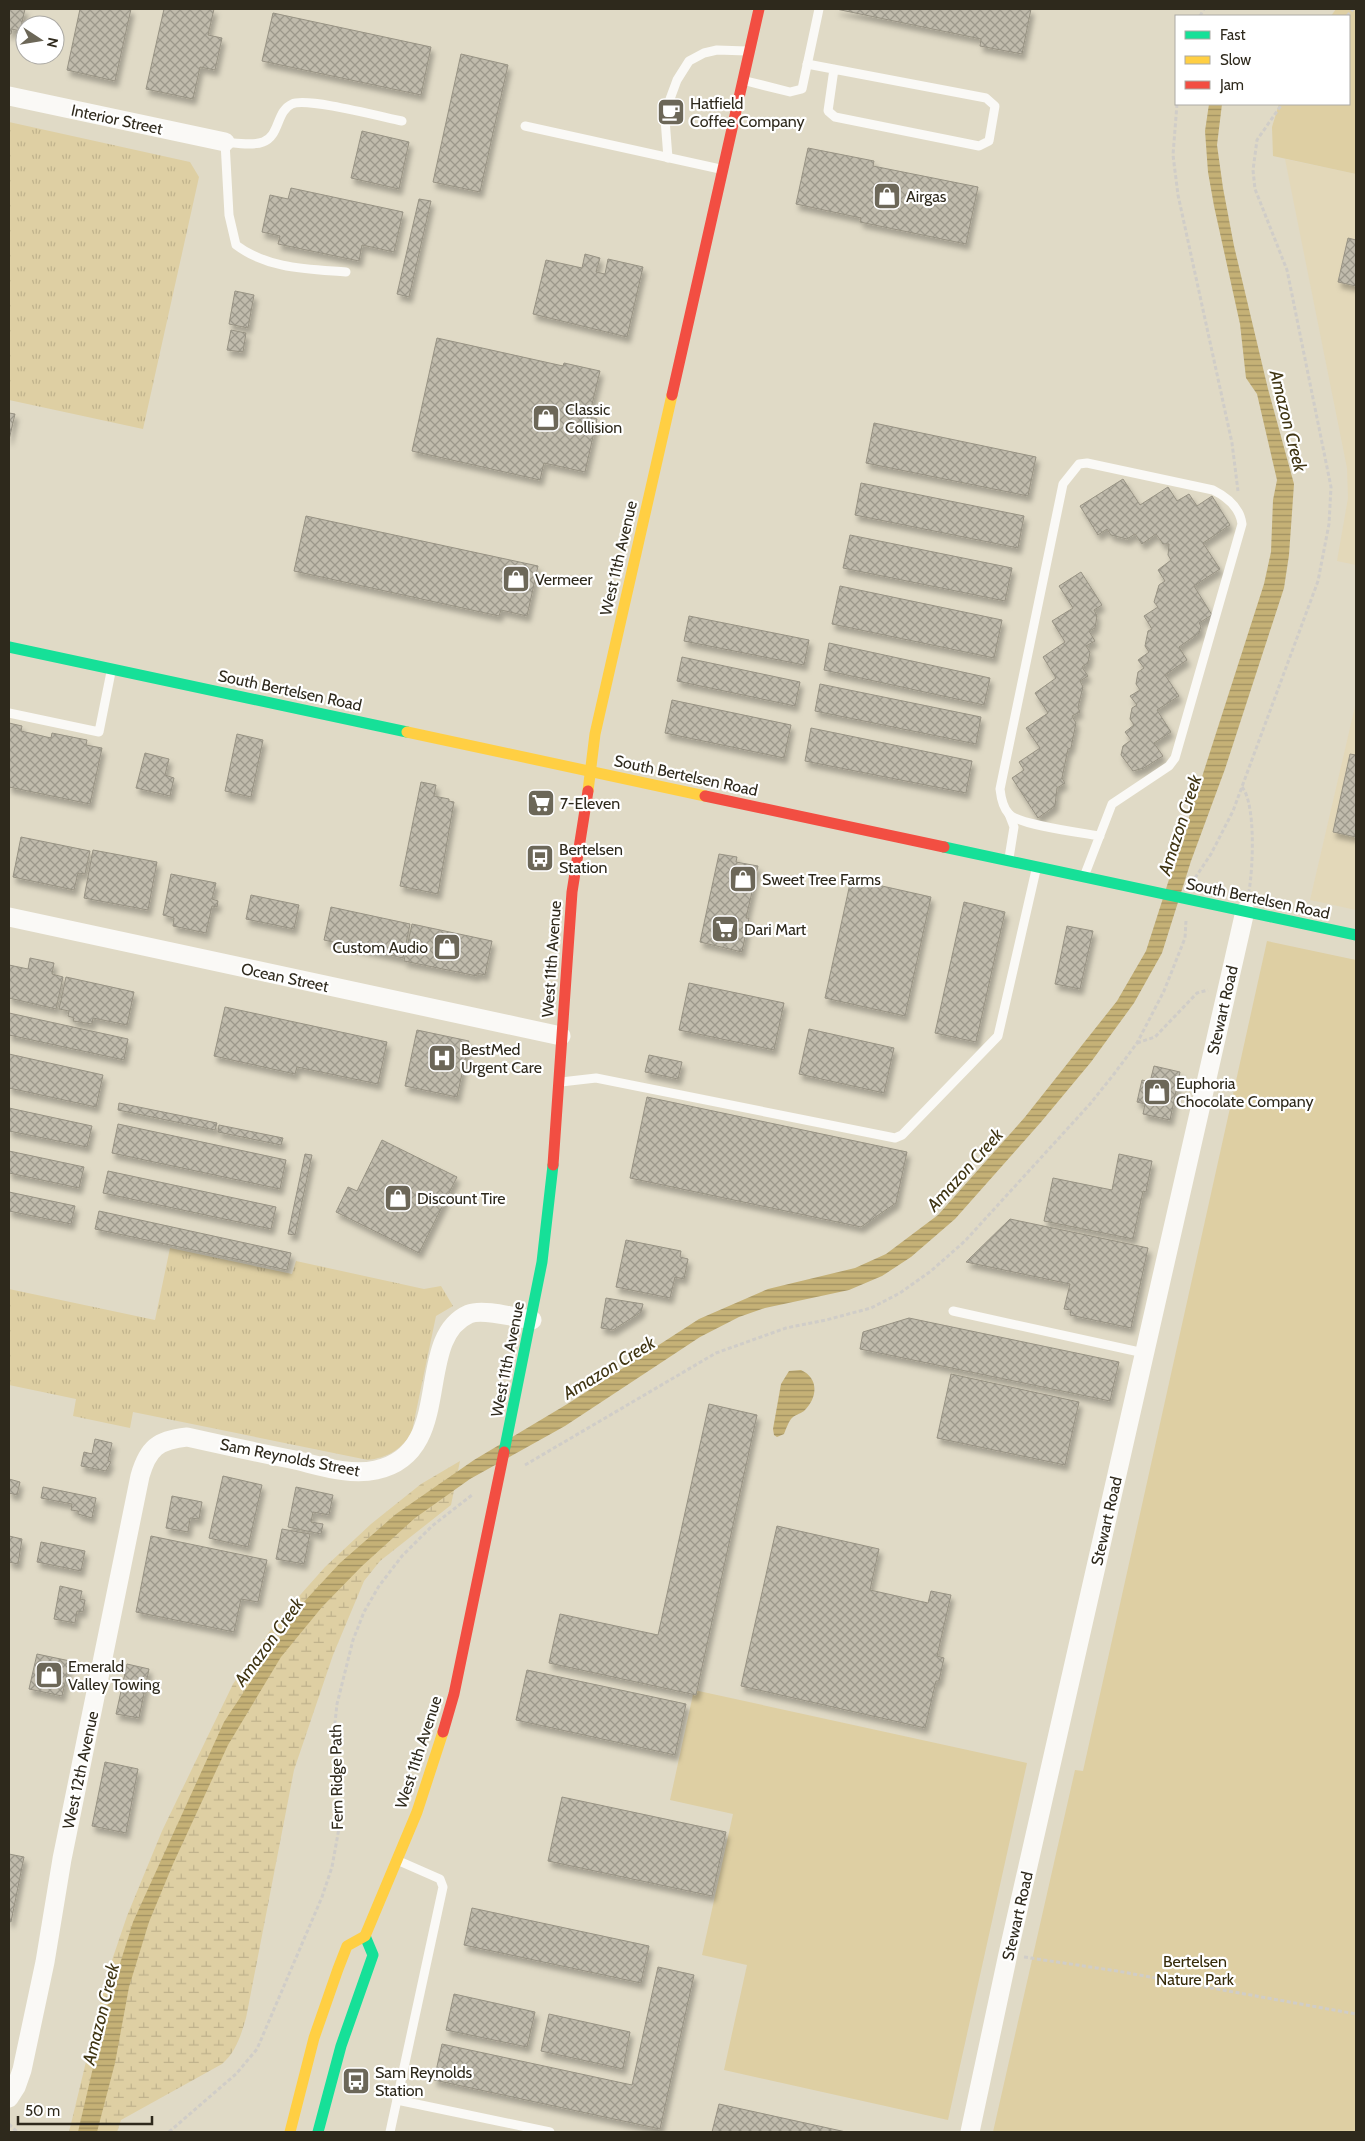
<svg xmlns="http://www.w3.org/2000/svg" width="1365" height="2141" viewBox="0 0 1365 2141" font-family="Cabin,sans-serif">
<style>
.built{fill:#e3d8b9}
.grass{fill:url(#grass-tufts)}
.wetland{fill:url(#wetland-marsh)}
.green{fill:#decfa3}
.water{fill:url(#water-rules)}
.building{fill:url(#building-cross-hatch);stroke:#979283;filter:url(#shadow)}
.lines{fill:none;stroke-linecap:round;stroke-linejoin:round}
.path{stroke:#d0cdc8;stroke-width:3;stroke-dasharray:4 2.5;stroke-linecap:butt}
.lane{stroke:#faf9f6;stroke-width:9}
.street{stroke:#faf9f6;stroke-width:19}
.fast{stroke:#16e098;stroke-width:11}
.slow{stroke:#ffcf43;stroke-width:11}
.jam{stroke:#f24e42;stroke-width:11}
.labels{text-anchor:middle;stroke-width:4.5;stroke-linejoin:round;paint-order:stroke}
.poi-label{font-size:16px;fill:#2e291c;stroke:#fff;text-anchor:start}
.street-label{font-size:16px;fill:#2e291c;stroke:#fff}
.park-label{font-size:16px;fill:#352a08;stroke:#fff}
.water-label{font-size:18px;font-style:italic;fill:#3f3412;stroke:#fff}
</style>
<defs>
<pattern id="grass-tufts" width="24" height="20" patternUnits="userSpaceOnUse" patternTransform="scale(1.25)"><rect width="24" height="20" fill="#decfa3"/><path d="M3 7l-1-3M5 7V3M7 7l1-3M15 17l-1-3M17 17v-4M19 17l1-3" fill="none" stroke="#bfb28c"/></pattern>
<pattern id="wetland-marsh" width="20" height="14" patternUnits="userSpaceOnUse" patternTransform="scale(1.25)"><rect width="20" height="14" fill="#decfa3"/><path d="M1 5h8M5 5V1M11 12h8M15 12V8" fill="none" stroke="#bfb28c"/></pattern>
<pattern id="water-rules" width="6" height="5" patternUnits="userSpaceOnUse" patternTransform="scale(1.25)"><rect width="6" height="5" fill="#c5b176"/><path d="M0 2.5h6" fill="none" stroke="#a09060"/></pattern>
<pattern id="building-cross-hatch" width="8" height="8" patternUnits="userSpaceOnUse" patternTransform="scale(1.25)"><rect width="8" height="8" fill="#c0bbac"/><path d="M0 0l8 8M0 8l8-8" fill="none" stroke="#9c988b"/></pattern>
<filter id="shadow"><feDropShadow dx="3" dy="5.5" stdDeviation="2.5" flood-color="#0004"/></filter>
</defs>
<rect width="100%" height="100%" fill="#e0dac6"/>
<!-- built -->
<g class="built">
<polygon points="1285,159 1356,174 1356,565 1337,561 1348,498 1347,468"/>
<polygon points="1356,702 1356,910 1310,900"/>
</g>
<!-- grass -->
<g class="grass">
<polygon points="9,122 190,162 199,177 143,429 9,400"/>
<path d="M170,1248L292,1274L296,1261L424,1289L441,1286L453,1306L436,1316L412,1431C404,1449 386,1458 368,1460L133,1412L130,1428L73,1416L76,1399L9,1385V1289L155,1320Z"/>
</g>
<!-- wetland -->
<path class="wetland" d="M460,1461L451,1505L380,1561L364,1581L333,1655L294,1770L246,2018C241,2035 236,2052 222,2064L121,2120L117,2132H69L107,1975L127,1916L162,1831L233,1684L277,1621L325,1567L371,1524L421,1484Z"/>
<!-- green -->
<g class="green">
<polygon points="1336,9 1356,9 1356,174 1273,156 1272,127 1279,104 1349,104 1349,16 1331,16"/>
<polygon points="1267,941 1356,960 1356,2132 993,2132 1075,1770 1083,1771"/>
<polygon points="694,1690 1027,1763 948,2120 724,2070 747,1965 702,1955 733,1814 670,1800"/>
</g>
<!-- water -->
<g class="water">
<polygon points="1209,104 1222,104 1217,145 1223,188 1234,246 1268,389 1294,484 1289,555 1284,588 1225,769 1191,861 1162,953 1134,1003 1091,1062 1041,1122 955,1219 911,1257 882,1276 849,1290 765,1308 739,1317 700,1337 565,1426 470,1479 415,1518 362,1566 322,1607 281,1657 228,1745 173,1864 149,1922 129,1987 115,2063 97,2132 78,2132 109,1999 133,1922 224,1722 301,1605 340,1563 396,1514 474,1460 569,1403 699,1319 768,1289 855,1268 886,1254 938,1215 1025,1117 1117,1001 1146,951 1264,584 1271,552 1273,500 1277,480 1257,394 1246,378 1240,324 1214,206 1208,172 1205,131"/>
<path d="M801,1370C819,1378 818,1398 804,1411C800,1414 794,1415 791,1419C788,1423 786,1429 784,1434L777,1437L774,1435L773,1429L781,1384L789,1371Z"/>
</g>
<!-- building -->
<g class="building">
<polygon points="9,9 25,9 20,31 12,29 11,34 9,34"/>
<polygon points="80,9 131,9 115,81 67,70"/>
<polygon points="164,9 214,9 208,35 222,38 215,70 200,67 193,99 146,89"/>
<polygon points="836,9 1031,9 1022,54 980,46 981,39"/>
<polygon points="273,13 431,47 421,95 262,61"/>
<polygon points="461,54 508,65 480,192 433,182"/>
<polygon points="362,131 409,142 399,189 351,178"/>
<polygon points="808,148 874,161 873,166 978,187 966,244 860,222 861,218 796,204"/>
<polygon points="291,188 403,212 394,252 362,245 359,261 278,244 280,236 262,232 270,195 288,199"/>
<polygon points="419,199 431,201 409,297 397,294"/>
<polygon points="1348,238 1356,240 1356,286 1338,282"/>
<polygon points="585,254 600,258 596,272 605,274 608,259 643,267 627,337 533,314 546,260 582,268"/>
<polygon points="235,291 254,295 248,328 229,324"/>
<polygon points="231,330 246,333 243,352 227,350"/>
<polygon points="437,338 563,366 564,363 600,371 589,417 597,419 585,472 544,463 540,480 412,451"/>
<polygon points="9,413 15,414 9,440"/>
<polygon points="874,423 1036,457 1028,496 866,463"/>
<polygon points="1123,479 1140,505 1168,487 1177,501 1189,494 1197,506 1212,496 1230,525 1203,543 1220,569 1194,586 1212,615 1199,623 1201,626 1199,633 1179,647 1187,660 1165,675 1179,696 1157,710 1171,732 1154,743 1163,756 1144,768 1133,771 1121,755 1123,746 1131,740 1125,732 1134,725 1130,719 1132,708 1137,705 1130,696 1140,690 1136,684 1138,672 1144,668 1138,660 1149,652 1145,646 1148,631 1152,629 1144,616 1158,607 1154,602 1159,585 1165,581 1158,570 1171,560 1168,555 1169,544 1163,544 1156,534 1142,544 1135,534 1127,539 1111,535 1107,529 1098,535 1080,506"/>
<polygon points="861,483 1024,516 1018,548 855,515"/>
<polygon points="306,516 538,566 527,616 501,610 499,616 294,571"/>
<polygon points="850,535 1012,568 1005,601 843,568"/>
<polygon points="1081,572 1102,605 1094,610 1097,616 1095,628 1089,631 1095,641 1086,646 1090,652 1088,663 1082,667 1088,676 1080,681 1083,687 1078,707 1080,712 1072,716 1076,723 1071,748 1068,749 1062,778 1065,783 1057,788 1055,806 1038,818 1012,778 1024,770 1019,762 1040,748 1026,728 1048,713 1035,693 1056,678 1043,657 1065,642 1052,621 1073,608 1059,586"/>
<polygon points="840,586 1002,620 994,658 832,624"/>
<polygon points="689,616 809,640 804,665 684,641"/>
<polygon points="829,643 990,678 984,705 824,670"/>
<polygon points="682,657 800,682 795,706 677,681"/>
<polygon points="820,684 981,717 976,744 815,711"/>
<polygon points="672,700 791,725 784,758 665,733"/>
<polygon points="9,723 22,726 21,731 51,738 52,733 87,740 86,745 102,748 90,804 9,787"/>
<polygon points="811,728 972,761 966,793 805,761"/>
<polygon points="237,734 263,740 251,797 225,791"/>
<polygon points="145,753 169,759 165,775 174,778 170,796 136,788"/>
<polygon points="1350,754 1356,755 1356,837 1333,832"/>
<polygon points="421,782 436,785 434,796 449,799 449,801 454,802 438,894 400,886"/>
<polygon points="21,837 90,851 85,874 78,873 74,890 13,877"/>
<polygon points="93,850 157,862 148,910 84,898"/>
<polygon points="719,854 737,857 736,862 758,866 746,918 749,918 742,952 700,942"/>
<polygon points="171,874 216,883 212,899 218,901 217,907 212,906 206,933 173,926 174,918 163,915"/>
<polygon points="851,879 931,897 905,1016 825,998"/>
<polygon points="251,895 299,905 294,929 246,919"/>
<polygon points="964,902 1005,912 976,1042 935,1033"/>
<polygon points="331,907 410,924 403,958 324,940"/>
<polygon points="412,924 492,941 485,975 477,973 477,976 404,961"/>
<polygon points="1067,926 1093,931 1080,989 1055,984"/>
<polygon points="30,958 54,963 52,974 63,977 56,1009 9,998 9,965 28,969"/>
<polygon points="66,977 134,992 127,1025 93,1018 92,1024 73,1021 74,1018 68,1016 69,1011 59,1009"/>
<polygon points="689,983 784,1003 774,1050 679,1030"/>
<polygon points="225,1007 387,1042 378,1084 297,1067 295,1074 214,1056"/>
<polygon points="9,1013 128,1039 124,1060 9,1035"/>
<polygon points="809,1029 894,1048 884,1093 799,1074"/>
<polygon points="417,1030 469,1041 457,1097 405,1086"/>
<polygon points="9,1054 103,1075 96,1107 9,1088"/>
<polygon points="649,1055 682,1062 678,1079 645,1072"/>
<polygon points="1154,1066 1180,1072 1170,1120 1143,1114 1145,1104 1137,1102 1142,1080 1150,1082"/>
<polygon points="647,1097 907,1152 896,1203 861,1227 630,1178"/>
<polygon points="119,1103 217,1123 215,1130 118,1110"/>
<polygon points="9,1108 92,1126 87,1147 9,1131"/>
<polygon points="118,1124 286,1160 280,1189 112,1153"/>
<polygon points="219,1125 283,1138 281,1145 218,1132"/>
<polygon points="382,1140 457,1177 419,1253 336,1212 348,1187 357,1191"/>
<polygon points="9,1151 84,1167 79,1188 9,1173"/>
<polygon points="305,1154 312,1155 295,1235 288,1234"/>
<polygon points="1119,1154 1152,1161 1146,1192 1143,1191 1133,1239 1044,1221 1053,1178 1112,1190"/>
<polygon points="108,1171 276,1207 271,1229 103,1193"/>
<polygon points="9,1192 75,1206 71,1224 9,1211"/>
<polygon points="99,1211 291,1253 287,1270 95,1229"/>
<polygon points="1010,1219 1148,1248 1131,1328 1070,1315 1071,1310 1064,1309 1070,1284 966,1262"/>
<polygon points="626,1240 681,1251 680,1257 688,1259 684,1279 675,1277 670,1298 616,1287"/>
<polygon points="606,1298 643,1304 641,1312 613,1330 601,1328"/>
<polygon points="909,1318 1119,1362 1110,1401 860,1349 863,1332"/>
<polygon points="951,1374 1079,1402 1065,1465 937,1438"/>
<polygon points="709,1404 757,1415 696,1695 549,1663 560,1614 658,1635"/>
<polygon points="95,1439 112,1443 108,1461 111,1462 106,1471 81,1466 84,1452 92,1454"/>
<polygon points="223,1476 262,1485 248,1547 209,1538"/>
<polygon points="9,1479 20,1482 17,1495 9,1493"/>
<polygon points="43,1487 96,1498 92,1518 78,1514 78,1511 71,1510 72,1504 41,1498"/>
<polygon points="296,1487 333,1495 329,1515 313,1512 311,1522 323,1524 321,1534 288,1527"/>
<polygon points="172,1496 202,1502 199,1519 190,1518 188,1532 166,1528"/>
<polygon points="777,1526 879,1549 870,1590 928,1603 931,1591 951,1595 937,1656 944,1658 939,1681 936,1681 925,1728 741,1686"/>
<polygon points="282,1529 310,1534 304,1564 276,1559"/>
<polygon points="9,1536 22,1539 18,1564 9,1562"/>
<polygon points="151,1536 267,1560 258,1602 241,1599 234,1632 136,1612"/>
<polygon points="41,1542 85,1551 81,1571 37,1562"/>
<polygon points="60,1586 82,1591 80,1599 85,1600 83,1612 77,1611 75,1623 54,1619"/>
<polygon points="37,1654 70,1661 62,1696 29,1689"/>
<polygon points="127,1664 149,1669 139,1718 116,1714"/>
<polygon points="527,1670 686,1704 675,1755 516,1720"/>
<polygon points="105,1762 138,1769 126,1833 92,1826"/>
<polygon points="562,1797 726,1832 712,1896 548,1861"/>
<polygon points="9,1854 24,1857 11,1922 9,1921"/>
<polygon points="472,1908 649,1946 641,1983 464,1945"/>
<polygon points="658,1967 694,1975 660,2129 434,2080 442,2044 632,2085"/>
<polygon points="454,1994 535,2012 527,2047 446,2030"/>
<polygon points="549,2014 630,2032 623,2069 541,2051"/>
<polygon points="719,2104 846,2132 712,2132"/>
</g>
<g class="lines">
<!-- path -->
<g class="path">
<polyline points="1200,16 1204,9"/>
<polyline points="1347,16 1353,9"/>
<polyline points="1177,104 1173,155 1178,195 1232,443 1238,491"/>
<path d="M1242,787C1256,804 1253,868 1249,891"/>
<polyline points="1195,878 1211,854 1233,811 1318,581 1329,524 1331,487 1287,270 1255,189 1253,170 1257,140 1282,104"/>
<polyline points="1137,1043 1155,1037 1197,993 1208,990"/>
<polyline points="525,1465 716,1353 786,1328 826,1320 871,1308 900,1293 931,1271 965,1241 1090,1104 1114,1074 1137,1043 1164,991 1185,938 1186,921"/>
<polyline points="1024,1957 1117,1971 1356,2014"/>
<polyline points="9,2124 17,2132"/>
<polyline points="169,2132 236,2074 257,2049 322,1897 332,1867 339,1828 335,1723 337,1704 353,1640 364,1612 379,1586 402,1556 432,1526 472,1495"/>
</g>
<!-- lane -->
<g class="lane">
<polyline points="807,64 986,98 995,106 989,141 979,146 835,117 828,111 834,69"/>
<polyline points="746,81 790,92 802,89 819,9"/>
<polyline points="525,126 720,169"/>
<polyline points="668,158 665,119 670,99 677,80 689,61 704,53 717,50 747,51"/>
<path d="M346,272C308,269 268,269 236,245L229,215L225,142C236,143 253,146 263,142C280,136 276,111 292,104C307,97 382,117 402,121"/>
<polyline points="9,713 99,732 111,672"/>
<polyline points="1009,814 1014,827 1009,858"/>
<path d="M1085,874L1112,804L1169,766L1175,758L1242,524C1240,508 1227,497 1213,490L1087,463L1079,464L1063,484L1000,789C1001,798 1003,808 1009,814C1019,825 1083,833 1100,836"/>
<polyline points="561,1082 596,1078 895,1138 902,1135 998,1036 1036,870"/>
<polyline points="953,1311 1144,1353"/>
<polyline points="397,2100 550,2132"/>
<polyline points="390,2132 443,1887 440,1879 399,1861"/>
</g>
<!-- street -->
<g class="street">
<polyline points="9,96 225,142"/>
<polyline points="9,917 561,1036"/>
<path d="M9,2098L16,2087L22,2070L45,1962L62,1859L140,1476C148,1448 158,1440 187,1437C223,1445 259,1453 295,1460C321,1466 350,1476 376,1470C457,1453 412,1339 469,1314C483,1308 517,1318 532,1320"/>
<polyline points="970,2132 1008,1954 1245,911"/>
</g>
<!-- fast -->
<g class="fast">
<polyline points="9,647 407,732"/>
<polyline points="944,847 1356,935"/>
<polyline points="504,1452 542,1262 553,1165"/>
<polyline points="318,2132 341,2046 373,1955 365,1936"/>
</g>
<!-- slow -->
<g class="slow">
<polyline points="407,732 705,796"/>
<polyline points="588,791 595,734 672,395"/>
<polyline points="290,2132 314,2038 338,1969 347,1946 365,1936 417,1812 443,1732"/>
</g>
<!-- jam -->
<g class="jam">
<polyline points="672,395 759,9"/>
<polyline points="705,796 944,847"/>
<polyline points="553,1165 572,892 588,791"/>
<polyline points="443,1732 454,1694 504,1452"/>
</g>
</g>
<!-- icons -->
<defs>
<g id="cafe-square" transform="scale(1.4375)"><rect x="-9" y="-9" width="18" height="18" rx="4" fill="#6c6758" stroke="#fff"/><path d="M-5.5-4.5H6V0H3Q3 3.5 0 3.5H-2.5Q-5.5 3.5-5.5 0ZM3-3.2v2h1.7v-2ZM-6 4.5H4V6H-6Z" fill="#fff"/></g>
<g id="shop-square" transform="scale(1.4375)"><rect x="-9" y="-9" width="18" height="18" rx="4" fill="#6c6758" stroke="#fff"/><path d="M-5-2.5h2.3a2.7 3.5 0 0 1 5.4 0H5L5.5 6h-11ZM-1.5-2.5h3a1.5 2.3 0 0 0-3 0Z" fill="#fff"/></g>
<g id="supermarket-square" transform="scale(1.4375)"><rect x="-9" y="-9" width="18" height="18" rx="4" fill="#6c6758" stroke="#fff"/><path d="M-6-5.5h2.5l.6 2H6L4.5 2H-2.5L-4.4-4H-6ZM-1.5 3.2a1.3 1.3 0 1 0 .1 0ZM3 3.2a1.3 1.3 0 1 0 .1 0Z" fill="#fff"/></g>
<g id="bus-square" transform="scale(1.4375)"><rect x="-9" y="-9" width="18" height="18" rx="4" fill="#6c6758" stroke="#fff"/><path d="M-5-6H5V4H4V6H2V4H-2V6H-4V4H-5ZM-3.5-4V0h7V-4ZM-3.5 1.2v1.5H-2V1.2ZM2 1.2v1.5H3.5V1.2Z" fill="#fff"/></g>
<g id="hospital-square" transform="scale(1.4375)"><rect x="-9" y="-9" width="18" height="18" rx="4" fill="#6c6758" stroke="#fff"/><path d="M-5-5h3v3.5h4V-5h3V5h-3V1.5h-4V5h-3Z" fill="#fff"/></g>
</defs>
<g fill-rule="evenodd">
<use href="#cafe-square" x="671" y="112"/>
<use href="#shop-square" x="887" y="196"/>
<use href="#shop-square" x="546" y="418"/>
<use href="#shop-square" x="516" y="579"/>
<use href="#supermarket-square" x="541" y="803"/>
<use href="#bus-square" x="540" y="858"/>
<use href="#shop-square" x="743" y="879"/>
<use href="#supermarket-square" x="725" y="929"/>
<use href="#shop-square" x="447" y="947"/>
<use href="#hospital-square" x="442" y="1058"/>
<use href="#shop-square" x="1157" y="1092"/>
<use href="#shop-square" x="398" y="1198"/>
<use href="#shop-square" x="49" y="1675"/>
<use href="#bus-square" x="356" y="2081"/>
</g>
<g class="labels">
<!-- poi labels -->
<g class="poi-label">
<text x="690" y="109">Hatfield<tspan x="690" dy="18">Coffee Company</tspan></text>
<text x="906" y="202">Airgas</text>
<text x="565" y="415">Classic<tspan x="565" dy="18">Collision</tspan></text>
<text x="535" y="585">Vermeer</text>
<text x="560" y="809">7-Eleven</text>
<text x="559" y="855">Bertelsen<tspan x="559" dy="18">Station</tspan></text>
<text x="762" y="885">Sweet Tree Farms</text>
<text x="744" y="935">Dari Mart</text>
<text x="428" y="953" text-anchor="end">Custom Audio</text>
<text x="461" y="1055">BestMed<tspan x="461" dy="18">Urgent Care</tspan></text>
<text x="1176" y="1089">Euphoria<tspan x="1176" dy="18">Chocolate Company</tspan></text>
<text x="417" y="1204">Discount Tire</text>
<text x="68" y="1672">Emerald<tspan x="68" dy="18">Valley Towing</tspan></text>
<text x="375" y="2078">Sam Reynolds<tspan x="375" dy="18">Station</tspan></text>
</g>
<!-- street labels -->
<g class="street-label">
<text transform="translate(117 119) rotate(12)" y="6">Interior Street</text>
<text transform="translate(618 558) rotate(-77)" y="6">West 11th Avenue</text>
<text transform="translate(290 690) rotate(12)" y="6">South Bertelsen Road</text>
<text transform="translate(686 775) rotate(12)" y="6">South Bertelsen Road</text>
<text transform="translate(1258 898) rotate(12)" y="6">South Bertelsen Road</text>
<text transform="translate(551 959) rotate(-86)" y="6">West 11th Avenue</text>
<text transform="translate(285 977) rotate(12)" y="6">Ocean Street</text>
<text transform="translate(1222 1010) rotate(-77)" y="6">Stewart Road</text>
<text transform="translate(507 1359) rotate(-79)" y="6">West 11th Avenue</text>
<text transform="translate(290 1457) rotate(11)" y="6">Sam Reynolds Street</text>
<text transform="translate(1106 1521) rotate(-77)" y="6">Stewart Road</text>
<text transform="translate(418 1752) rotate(-72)" y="6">West 11th Avenue</text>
<text transform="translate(80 1770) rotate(-78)" y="6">West 12th Avenue</text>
<text transform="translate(336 1777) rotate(-91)" y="6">Fern Ridge Path</text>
<text transform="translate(1017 1916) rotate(-77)" y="6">Stewart Road</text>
</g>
<!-- park labels -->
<g class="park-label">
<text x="1195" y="1967">Bertelsen<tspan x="1195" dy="18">Nature Park</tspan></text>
</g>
<!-- water labels -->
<g class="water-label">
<text transform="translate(1288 421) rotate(76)" y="6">Amazon Creek</text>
<text transform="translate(1180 825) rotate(-72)" y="6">Amazon Creek</text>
<text transform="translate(965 1170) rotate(-48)" y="6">Amazon Creek</text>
<text transform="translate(609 1368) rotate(-31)" y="6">Amazon Creek</text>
<text transform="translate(269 1642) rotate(-54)" y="6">Amazon Creek</text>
<text transform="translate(101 2014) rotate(-76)" y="6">Amazon Creek</text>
</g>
</g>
<!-- border -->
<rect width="1365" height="2141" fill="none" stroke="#2e291c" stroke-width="20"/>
<!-- legend -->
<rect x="1175" y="15" width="175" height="90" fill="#ffffff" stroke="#aba9a4"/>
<rect x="1185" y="31" width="25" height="8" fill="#16e098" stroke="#aba9a4"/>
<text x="1220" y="40" font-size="15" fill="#2e291c">Fast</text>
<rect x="1185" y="56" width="25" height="8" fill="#ffcf43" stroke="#aba9a4"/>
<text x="1220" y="65" font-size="15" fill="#2e291c">Slow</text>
<rect x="1185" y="81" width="25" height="8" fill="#f24e42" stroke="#aba9a4"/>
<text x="1220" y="90" font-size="15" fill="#2e291c">Jam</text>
<!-- north arrow -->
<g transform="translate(40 40) rotate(102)"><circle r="24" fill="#ffffff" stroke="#aba9a4"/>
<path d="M0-4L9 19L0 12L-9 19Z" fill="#6c6758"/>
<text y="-8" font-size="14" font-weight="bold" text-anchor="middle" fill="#2e291c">N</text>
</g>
<!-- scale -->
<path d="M18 2116v8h134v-8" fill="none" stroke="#2e291c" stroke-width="2.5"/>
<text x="25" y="2116" font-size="15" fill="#2e291c" stroke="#ffffff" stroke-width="4" paint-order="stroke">50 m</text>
</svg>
